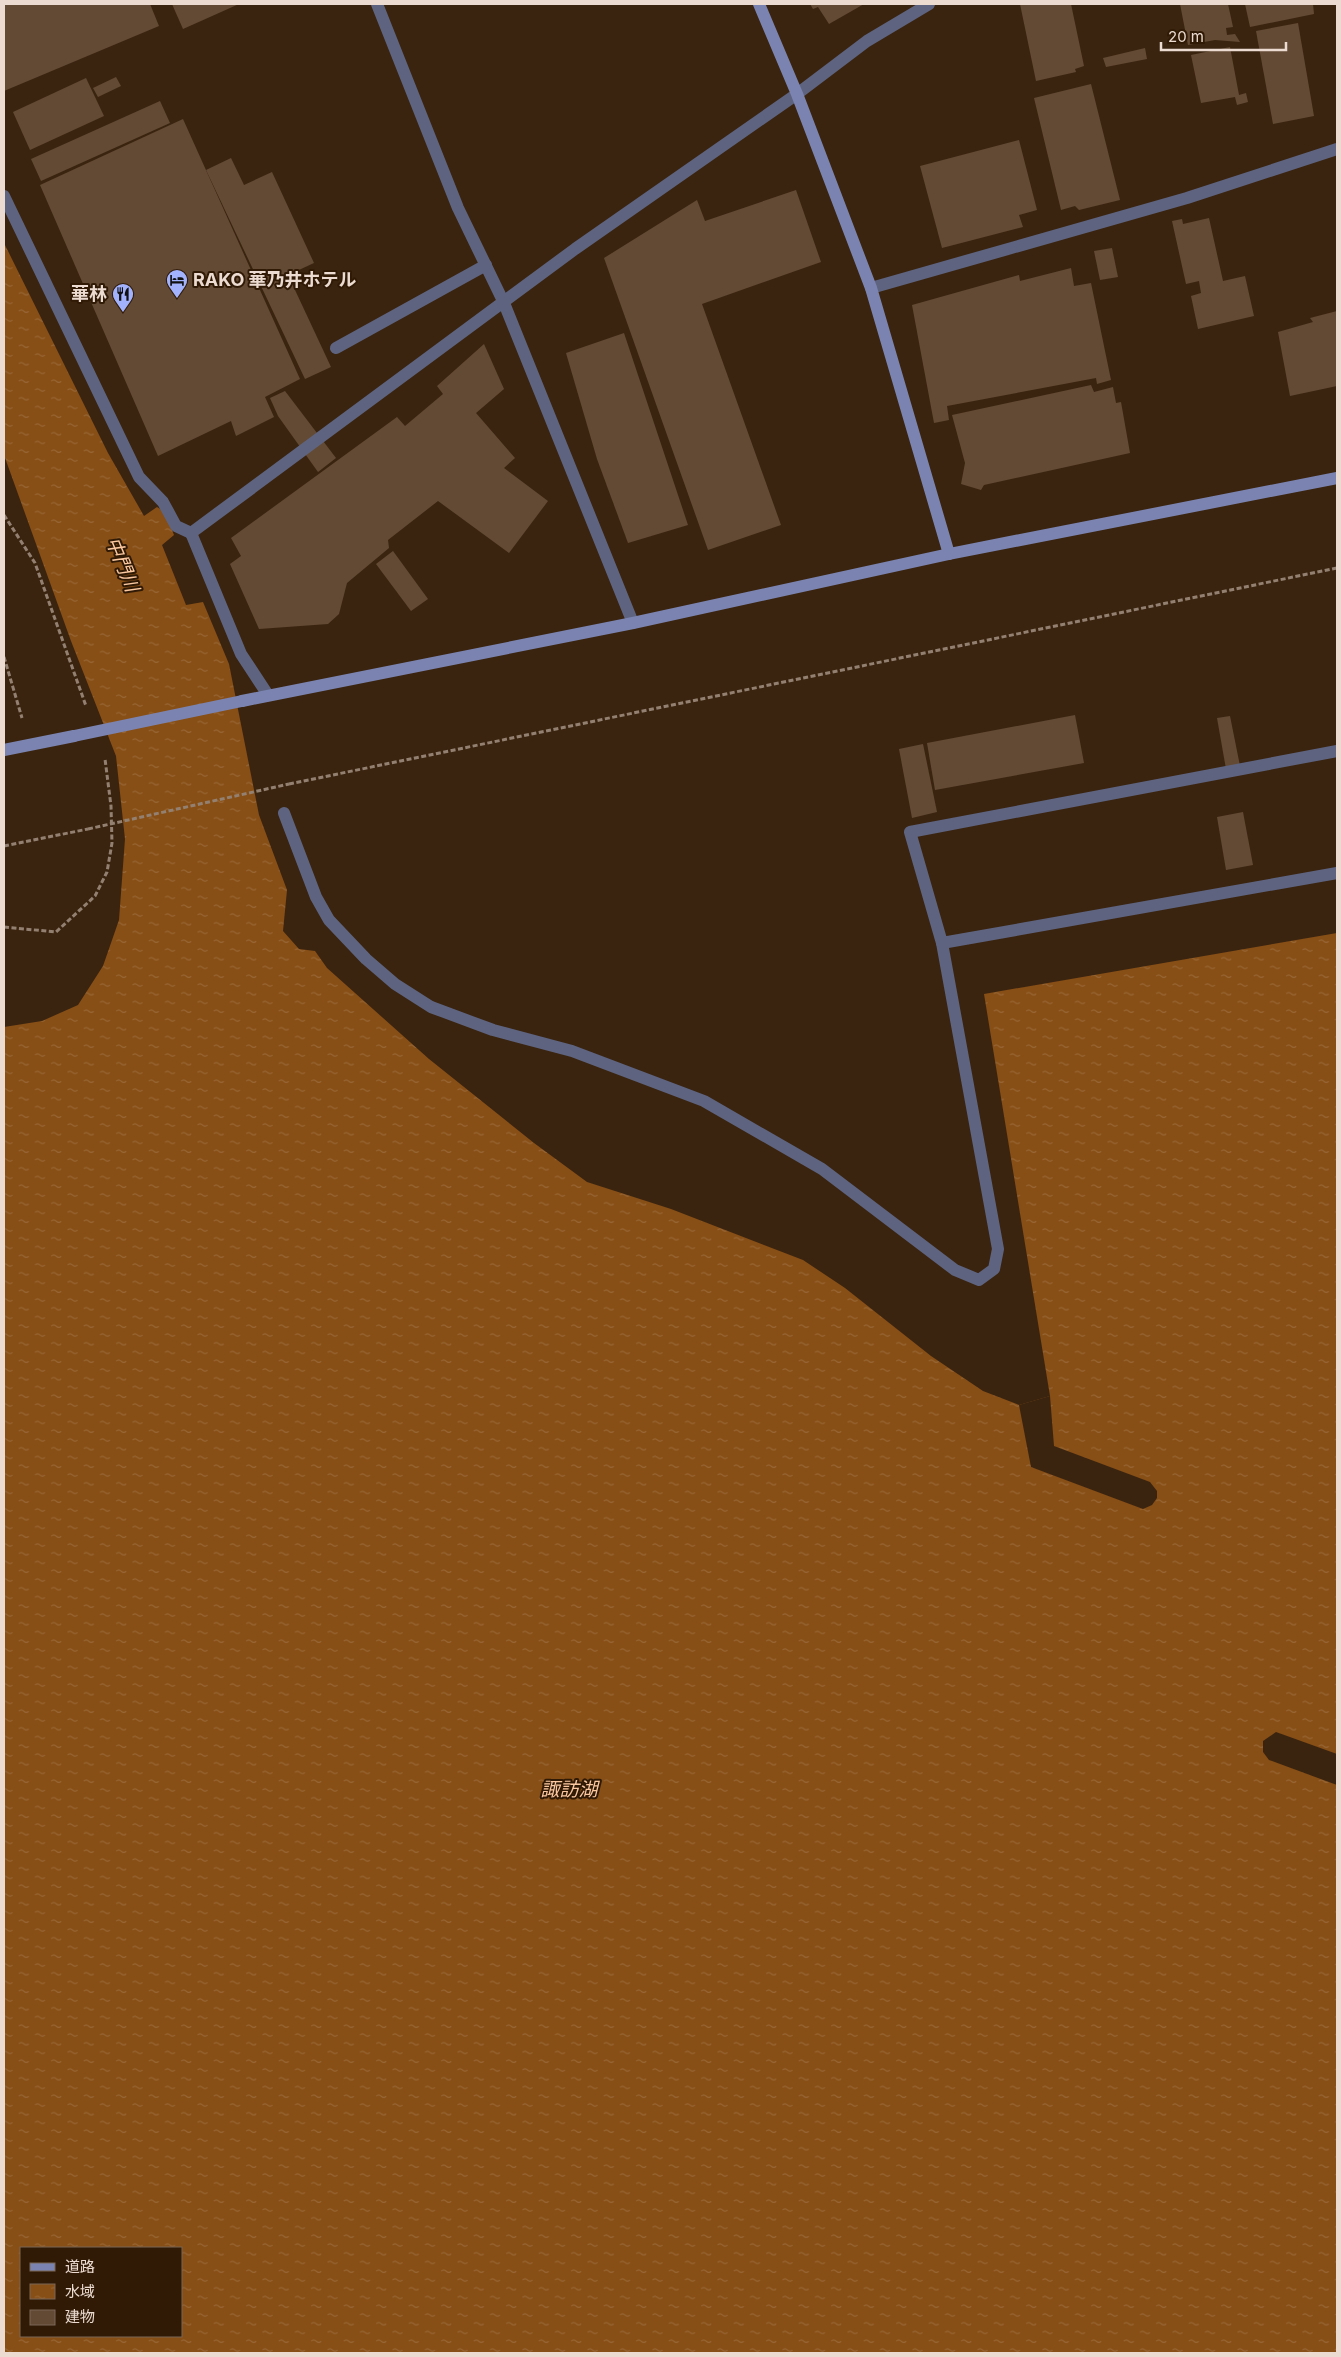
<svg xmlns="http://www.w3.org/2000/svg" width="1341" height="2357" viewBox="0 0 1341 2357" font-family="Inter,'Noto Sans JP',sans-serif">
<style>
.water{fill:url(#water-ripples);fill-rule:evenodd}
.pier{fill:#3a2410}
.building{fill:#634a35}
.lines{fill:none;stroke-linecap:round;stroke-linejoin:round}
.path{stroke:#938070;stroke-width:3;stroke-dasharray:5 2.5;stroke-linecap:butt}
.lane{stroke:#5e6480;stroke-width:12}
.street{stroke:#5e6480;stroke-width:12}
.secondary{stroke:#7b84b1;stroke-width:12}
.path-bridge{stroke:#938070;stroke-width:3;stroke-dasharray:5 2.5;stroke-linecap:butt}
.secondary-bridge{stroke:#7b84b1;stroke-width:12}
.labels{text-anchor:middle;stroke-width:4;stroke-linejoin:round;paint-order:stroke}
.poi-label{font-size:18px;font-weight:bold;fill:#ebdbd0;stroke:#301a06;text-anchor:start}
.water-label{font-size:19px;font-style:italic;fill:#fbc8a0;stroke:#301a06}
</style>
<defs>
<pattern id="water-ripples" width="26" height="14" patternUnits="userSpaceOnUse" patternTransform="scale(1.25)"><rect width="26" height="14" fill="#874e15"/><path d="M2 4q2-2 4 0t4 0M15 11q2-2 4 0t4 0" fill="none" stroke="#986736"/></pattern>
</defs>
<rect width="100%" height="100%" fill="#3a2410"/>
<!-- water -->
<path class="water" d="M4,243L108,453L144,516L157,507L165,512L174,535L162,545L186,605L203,602L229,664L259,815L287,890L283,931L299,949L315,951L327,968L429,1059L534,1143L587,1182L671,1209L803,1260L845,1288L931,1356L983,1391L1019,1405L1050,1396L984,994L1337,933V2353H4V1027L42,1021L78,1005L103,966L119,920L125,839L116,756L71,641L4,455ZM21,2248H181V2336H21Z"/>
<!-- pier -->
<g class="pier">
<polygon points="1050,1396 1054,1446 1150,1482 1157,1491 1157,1498 1152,1505 1143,1509 1031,1467 1019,1405"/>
<polygon points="1276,1732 1337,1754 1337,1785 1269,1760 1263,1752 1263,1741"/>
</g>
<!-- building -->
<g class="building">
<polygon points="4,4 150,4 159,26 4,91"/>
<polygon points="172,4 239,4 183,29"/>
<polygon points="810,4 864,4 829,24 818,7 813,9"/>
<polygon points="1020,4 1071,4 1084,66 1075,69 1076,72 1036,81"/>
<polygon points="1180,4 1228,4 1233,27 1226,28 1227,35 1235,34 1240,42 1215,40 1188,45"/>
<polygon points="1245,4 1313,4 1314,14 1250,27"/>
<polygon points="1298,23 1314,116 1273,124 1256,31"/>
<polygon points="1230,47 1239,95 1246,93 1248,102 1237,105 1235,97 1201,103 1191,55"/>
<polygon points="1145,48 1147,59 1106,67 1103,58"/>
<polygon points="116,77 121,86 98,97 93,88"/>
<polygon points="86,78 104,116 30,150 13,112"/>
<polygon points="1091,84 1120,200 1079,210 1075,206 1061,210 1034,98"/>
<polygon points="160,101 170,123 41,181 31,159"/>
<polygon points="183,119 300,379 265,397 274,417 236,436 231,421 158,456 40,185"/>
<polygon points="1019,140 1037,210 1019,215 1023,227 942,248 920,166"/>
<polygon points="231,158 244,185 272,172 314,263 288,275 331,367 305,379 206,170"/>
<polygon points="796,190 821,262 702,304 781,525 708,550 604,258 697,200 705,221"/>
<polygon points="1209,218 1223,281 1245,276 1254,316 1198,329 1191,296 1201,293 1199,281 1186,284 1172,221 1182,219 1183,224"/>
<polygon points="1112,248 1118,277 1100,280 1094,251"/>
<polygon points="1071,268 1074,286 1091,283 1111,380 1097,384 1096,378 947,406 949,420 934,423 912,305 1019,275 1020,281"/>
<polygon points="1337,311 1337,386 1290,396 1278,332 1313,322 1310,318"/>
<polygon points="624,333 688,525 628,543 597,459 566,353"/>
<polygon points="484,344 504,389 476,413 515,458 504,468 548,501 509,553 438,501 388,540 389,548 347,583 339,614 328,624 259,629 230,564 241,556 231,538 397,417 405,426 443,394 437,386"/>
<polygon points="1091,385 1094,392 1113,387 1116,403 1121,402 1130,453 984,485 981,490 961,484 965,463 952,415"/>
<polygon points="285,391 336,458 318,472 278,416 270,398"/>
<polygon points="393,551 428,599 411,611 376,564"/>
<polygon points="1075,715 1084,763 935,790 927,743"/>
<polygon points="1230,716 1240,766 1226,769 1217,718"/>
<polygon points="923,744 937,812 912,818 899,749"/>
<polygon points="1243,812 1253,865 1226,870 1217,817"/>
</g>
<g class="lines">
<!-- path -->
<g class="path">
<polyline points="4,515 35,563 86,706"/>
<polyline points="4,657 22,718"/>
<polyline points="289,784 1337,568"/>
<polyline points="4,846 88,829"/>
<polyline points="4,927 56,932 95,896 107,872 112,843 111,806 105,759"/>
</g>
<!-- lane -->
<g class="lane">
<polyline points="336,348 486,265"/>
<polyline points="284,813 316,897 329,920 366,959 395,984 431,1007 493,1030 572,1051 704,1101 822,1169 955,1270 979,1280 994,1269 998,1249 942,943 910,832 1337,751"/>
<polyline points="942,943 1337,873"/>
</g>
<!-- street -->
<g class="street">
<polyline points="377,4 458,208 504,303 633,623"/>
<polyline points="4,196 139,477 163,502 176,526 191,533"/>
<polyline points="871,288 1187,198 1337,149"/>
<polyline points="268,695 241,654 191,533 575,249 797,94 867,41 929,4"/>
</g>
<!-- secondary -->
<g class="secondary">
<polyline points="759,4 797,94 871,288 949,554"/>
<polyline points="242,701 633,623 949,554 1337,478"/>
<polyline points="4,750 74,736"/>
</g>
<!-- path-bridge -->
<polyline class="path-bridge" points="88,829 289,784"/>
<!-- secondary-bridge -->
<polyline class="secondary-bridge" points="74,736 242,701"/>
</g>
<!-- icons -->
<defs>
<g id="hotel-pin" transform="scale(1.125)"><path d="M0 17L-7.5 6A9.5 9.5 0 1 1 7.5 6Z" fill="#a3b2fd" stroke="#301a06"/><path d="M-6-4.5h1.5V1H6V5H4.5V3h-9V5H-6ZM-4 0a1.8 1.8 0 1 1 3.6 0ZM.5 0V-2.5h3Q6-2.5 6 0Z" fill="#111"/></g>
<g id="restaurant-pin" transform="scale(1.125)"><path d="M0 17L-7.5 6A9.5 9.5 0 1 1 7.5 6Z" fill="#a3b2fd" stroke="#301a06"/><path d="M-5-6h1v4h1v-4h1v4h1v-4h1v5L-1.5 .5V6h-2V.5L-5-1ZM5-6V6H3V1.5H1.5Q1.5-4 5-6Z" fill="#111"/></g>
</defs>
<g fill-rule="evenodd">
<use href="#hotel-pin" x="177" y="280"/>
<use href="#restaurant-pin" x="123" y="294"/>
</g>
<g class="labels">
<!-- poi labels -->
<g class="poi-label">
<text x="193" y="286">RAKO 華乃井ホテル</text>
<text x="107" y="300" text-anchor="end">華林</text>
</g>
<!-- water labels -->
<g class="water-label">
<text transform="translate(123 564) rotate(68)" y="7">中門川</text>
<text x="569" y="1796">諏訪湖</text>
</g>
</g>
<!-- border -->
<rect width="1341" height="2357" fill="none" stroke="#ebdbd0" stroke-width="10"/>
<!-- legend -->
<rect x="20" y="2247" width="162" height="90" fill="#301a06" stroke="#7b6757"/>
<rect x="30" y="2263" width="25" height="8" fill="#7b84b1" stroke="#7b6757"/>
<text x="65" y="2272" font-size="15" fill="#ebdbd0">道路</text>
<rect x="30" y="2284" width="25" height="15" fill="url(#water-ripples)" stroke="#7b6757"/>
<text x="65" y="2297" font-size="15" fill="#ebdbd0">水域</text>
<rect x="30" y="2310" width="25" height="15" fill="#634a35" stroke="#7b6757"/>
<text x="65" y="2322" font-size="15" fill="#ebdbd0">建物</text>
<!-- scale -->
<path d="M1161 42v8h125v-8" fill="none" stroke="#ebdbd0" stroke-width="2.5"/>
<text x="1168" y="42" font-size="15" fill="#ebdbd0" stroke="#301a06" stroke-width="4" paint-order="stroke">20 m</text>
</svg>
